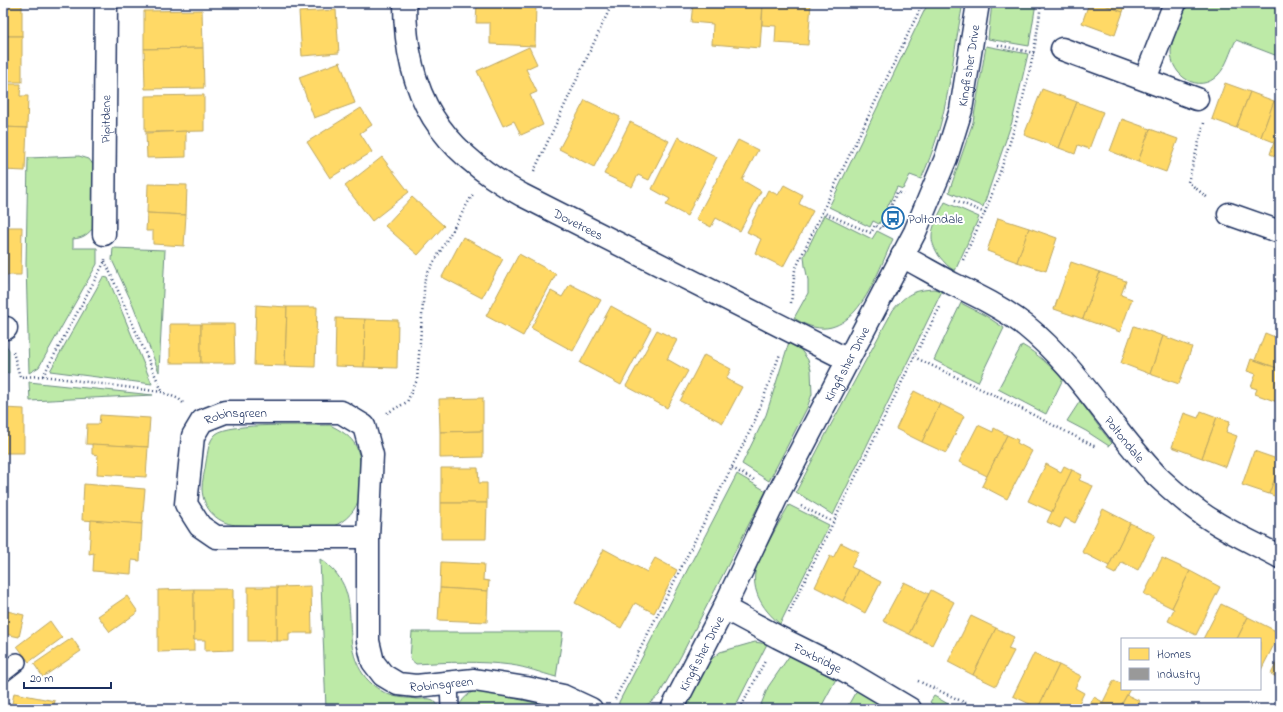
<svg xmlns="http://www.w3.org/2000/svg" width="1283" height="712" viewBox="0 0 1283 712" font-family="'Indie Flower',sans-serif">
<style>
.grass{fill:#bdeaa7;stroke:#6c8c82}
.homes{fill:#ffd966;stroke:#bba664}
.industry{fill:#999;stroke:#737987}
.lines{fill:none;stroke-linecap:round;stroke-linejoin:round}
.service-casing{stroke:#1b2f5e;stroke-width:20}
.minor-casing{stroke:#1b2f5e;stroke-width:25}
.tertiary-casing{stroke:#1b2f5e;stroke-width:25}
.path{stroke:#1b2f5e;stroke-width:2.5;stroke-dasharray:1 3;stroke-linecap:butt}
.service{stroke:#fff;stroke-width:17}
.minor{stroke:#fff;stroke-width:22}
.tertiary{stroke:#fff;stroke-width:22}
.labels{text-anchor:middle;stroke-width:4;stroke-linejoin:round;paint-order:stroke}
.street-label{font-size:13px;fill:#1b2f5e;stroke:#fff}
.poi-label{font-size:13px;fill:#1b2f5e;stroke:#fff;text-anchor:start}
</style>
<rect width="100%" height="100%" fill="#fff"/>
<filter id="ink" filterUnits="userSpaceOnUse"><feTurbulence type="fractalNoise" baseFrequency=".025" numOctaves="2"/><feDisplacementMap in="SourceGraphic" scale="8" xChannelSelector="R" yChannelSelector="G"/><feConvolveMatrix kernelMatrix="1 2 1 2 8 2 1 2 1" color-interpolation-filters="sRGB"/></filter>
<g filter="url(#ink)">
<!-- grass -->
<g class="grass">
<path d="M928,3H963C951,65 948,121 921,179L910,175L903,189L897,187L879,224L873,221L870,227L829,207Z"/>
<polygon points="992,3 1036,3 1029,46 988,39"/>
<path d="M1188,3H1280V57L1236,40C1230,51 1227,66 1218,75C1199,95 1171,76 1171,52C1172,35 1182,18 1188,3Z"/>
<polygon points="986,46 1028,54 1012,122 983,207 949,192 973,122"/>
<path d="M79,156L89,159L94,166L95,226C88,234 84,238 73,239V248H97V264L39,367L29,373L26,264L28,158Z"/>
<path d="M945,202L979,217L955,271C948,267 944,262 939,256C936,251 932,244 932,238C931,227 940,213 945,202Z"/>
<path d="M824,215L872,239L877,231L893,239C875,278 851,356 794,318L808,293V280L805,266L804,256Z"/>
<polygon points="113,248 165,250 159,372 133,305 112,260"/>
<polygon points="103,277 108,278 152,384 50,371"/>
<path d="M934,289L942,291L833,515L796,492L827,432L893,310C906,294 914,290 934,289Z"/>
<polygon points="961,303 986,316 1004,328 978,382 934,360"/>
<polygon points="3,340 9,350 9,373 3,373"/>
<polygon points="789,342 798,346 808,360 811,370 812,394 807,408 769,481 742,464 766,415"/>
<path d="M1022,345C1038,354 1050,366 1063,379L1046,414L998,389Z"/>
<polygon points="29,382 153,395 30,401"/>
<polygon points="1080,401 1100,428 1112,443 1109,446 1086,431 1067,421"/>
<path d="M330,425C352,436 361,445 360,471C360,480 362,493 358,501C354,514 341,525 327,528C320,529 311,527 303,527C282,526 261,526 239,525C219,525 203,510 202,489C202,480 205,471 206,462C208,452 208,441 216,434C230,422 308,426 330,425Z"/>
<polygon points="737,474 766,491 681,656 659,695 650,703 638,709 618,709 619,702"/>
<path d="M789,505L829,525L780,624C761,608 748,587 758,562C760,556 765,549 768,543C775,530 782,517 789,505Z"/>
<path d="M320,559C369,592 336,634 363,674C370,684 382,693 393,696C400,698 409,698 417,699C428,699 435,696 439,709H326Z"/>
<path d="M412,632H563L556,677C541,673 526,667 511,665C480,661 447,662 416,664L410,659Z"/>
<polygon points="755,642 767,644 734,709 683,709 707,663 720,652"/>
<polygon points="790,655 836,679 820,709 764,709 760,707 768,687"/>
<path d="M477,690L562,709H458C461,700 468,693 477,690Z"/>
<polygon points="858,690 891,709 846,709 855,693"/>
<polygon points="934,696 957,709 938,709 930,702"/>
</g>
<!-- homes -->
<g class="homes">
<rect x="3" y="3" width="19" height="33"/>
<polygon points="477,3 536,3 535,46 490,44 490,23 476,23"/>
<polygon points="693,3 763,3 760,48 712,44 713,24 691,22"/>
<polygon points="763,3 811,3 808,45 775,43 776,26 762,25"/>
<polygon points="1089,3 1100,3 1123,12 1115,35 1082,23"/>
<polygon points="1100,3 1126,3 1123,12"/>
<polygon points="202,10 203,48 144,49 144,11"/>
<polygon points="336,10 339,53 302,56 299,12"/>
<rect x="3" y="36" width="19" height="46"/>
<polygon points="529,47 537,64 526,69 537,92 530,95 543,125 521,135 514,121 503,126 477,71"/>
<polygon points="203,48 204,88 145,89 144,49"/>
<polygon points="340,62 355,103 314,118 299,77"/>
<polygon points="1225,83 1250,92 1236,128 1212,119"/>
<polygon points="3,84 21,84 20,96 28,96 27,128 3,127"/>
<polygon points="1042,89 1077,102 1059,148 1024,135"/>
<polygon points="1250,92 1274,101 1261,137 1236,128"/>
<polygon points="204,95 204,131 145,132 145,96"/>
<polygon points="585,100 620,117 594,167 559,149"/>
<polygon points="1274,101 1280,103 1280,158 1270,154 1274,142 1261,137"/>
<polygon points="1077,102 1103,112 1089,149 1078,145 1075,154 1059,148"/>
<polygon points="361,108 372,125 360,133 372,152 330,178 307,142"/>
<polygon points="1122,119 1150,129 1138,162 1110,151"/>
<polygon points="630,122 669,141 649,180 638,175 632,187 604,174"/>
<polygon points="3,127 27,128 25,171 3,170"/>
<polygon points="1150,129 1178,139 1166,172 1138,162"/>
<polygon points="186,131 186,157 147,158 146,133"/>
<polygon points="678,137 717,157 687,216 666,205 670,199 652,189"/>
<polygon points="738,140 758,150 742,180 761,191 740,231 716,218 711,227 696,219"/>
<polygon points="382,157 409,192 372,221 345,186"/>
<polygon points="148,184 187,185 186,215 147,213"/>
<polygon points="784,185 803,195 799,204 813,211 783,267 755,253 761,239 747,232 768,190 778,195"/>
<polygon points="412,197 444,226 418,255 385,226"/>
<polygon points="147,213 186,215 184,246 153,244 153,231 146,231"/>
<polygon points="998,218 1029,228 1017,262 987,251"/>
<polygon points="3,227 22,227 21,275 6,275 6,286 3,286"/>
<polygon points="1029,228 1057,238 1046,271 1017,262"/>
<polygon points="463,237 503,259 482,298 442,277"/>
<polygon points="519,254 556,274 523,336 486,316"/>
<polygon points="1071,262 1100,272 1083,319 1054,309"/>
<polygon points="1100,272 1126,281 1121,295 1132,299 1120,332 1083,319"/>
<polygon points="570,284 601,300 573,351 531,328 551,291 562,297"/>
<polygon points="256,305 287,307 285,366 254,365"/>
<polygon points="611,306 651,328 621,385 580,363"/>
<polygon points="287,307 317,307 315,367 285,366"/>
<polygon points="336,318 365,319 364,367 335,366"/>
<polygon points="365,319 398,320 397,368 364,367"/>
<rect x="170" y="324" width="31" height="39"/>
<polygon points="201,324 234,324 235,363 201,363"/>
<polygon points="1134,326 1163,336 1150,374 1121,363"/>
<polygon points="657,330 677,340 667,359 688,371 667,408 626,386"/>
<polygon points="1265,333 1280,339 1280,369 1255,360"/>
<polygon points="1163,336 1192,347 1179,384 1150,374"/>
<polygon points="704,355 731,369 726,379 742,387 723,423 680,401"/>
<polygon points="1251,359 1280,369 1280,403 1255,394 1257,389 1251,387 1256,374 1247,371"/>
<polygon points="914,391 940,404 922,442 896,429"/>
<polygon points="483,398 483,431 440,432 439,399"/>
<polygon points="940,404 964,416 946,453 922,442"/>
<polygon points="3,408 24,409 24,453 3,453"/>
<polygon points="1201,411 1217,417 1202,458 1172,447 1184,413 1198,418"/>
<polygon points="100,415 150,418 148,447 86,444 87,424 99,424"/>
<polygon points="1217,417 1230,421 1226,432 1237,436 1226,467 1202,458"/>
<polygon points="978,425 993,432 994,428 1007,435 987,476 959,462"/>
<polygon points="483,431 483,457 440,458 440,432"/>
<polygon points="1007,435 1018,440 1017,443 1032,451 1007,499 982,486"/>
<polygon points="92,444 148,447 146,477 97,474 98,455 92,454"/>
<polygon points="1254,451 1280,460 1280,465 1269,494 1242,485"/>
<polygon points="1046,464 1061,472 1064,466 1072,470 1052,512 1028,501"/>
<polygon points="1280,465 1280,498 1269,494"/>
<polygon points="441,468 478,468 479,483 487,483 487,503 441,503"/>
<polygon points="1072,470 1082,475 1079,480 1093,486 1075,523 1065,518 1060,528 1047,522"/>
<polygon points="84,484 145,489 142,524 82,520"/>
<polygon points="441,503 487,503 486,539 441,539"/>
<polygon points="1103,509 1130,523 1109,566 1082,552"/>
<polygon points="91,520 142,524 140,561 132,560 131,574 93,571 94,553 89,554"/>
<polygon points="1130,523 1155,535 1138,570 1122,562 1115,574 1107,570"/>
<polygon points="841,543 859,552 851,567 858,570 843,601 815,587 830,556 833,558"/>
<polygon points="604,549 647,572 655,558 677,570 654,613 635,603 621,628 575,603"/>
<polygon points="1162,558 1190,571 1172,608 1144,594"/>
<polygon points="441,562 484,564 483,580 489,581 488,591 440,588"/>
<polygon points="858,570 881,582 865,613 843,601"/>
<polygon points="1190,571 1220,587 1196,635 1168,621 1174,609 1172,608"/>
<polygon points="904,582 929,594 909,634 883,621"/>
<polygon points="311,586 312,633 289,633 289,641 277,641 277,587"/>
<rect x="248" y="587" width="29" height="54"/>
<polygon points="440,588 488,591 487,622 438,620"/>
<polygon points="194,589 194,651 158,652 158,590"/>
<polygon points="194,589 233,589 233,650 205,651 205,640 194,640"/>
<polygon points="931,590 954,602 932,645 909,634"/>
<polygon points="127,596 138,612 110,632 98,616"/>
<polygon points="1221,604 1248,617 1237,639 1203,639"/>
<polygon points="3,610 24,615 19,637 5,634 3,645"/>
<polygon points="971,616 996,628 973,675 948,662"/>
<polygon points="1248,617 1280,633 1260,672 1260,639 1237,639"/>
<polygon points="50,621 62,638 29,662 17,646"/>
<polygon points="996,628 1014,637 1008,649 1014,651 996,686 973,675"/>
<polygon points="72,638 81,651 43,677 34,664"/>
<polygon points="1034,653 1059,665 1038,708 1013,696"/>
<polygon points="1280,656 1280,679 1271,674"/>
<polygon points="1059,665 1081,676 1075,688 1084,693 1076,709 1040,709 1038,708"/>
<polygon points="1114,680 1122,684 1122,689 1130,689 1119,709 1087,709 1094,697 1103,702"/>
<polygon points="14,693 55,701 53,709 11,709"/>
<polygon points="1127,695 1140,701 1136,709 1119,709"/>
</g>
<!-- industry -->
<polygon class="industry" points="655,3 671,3 658,9"/>
<g class="lines">
<!-- service casing -->
<g class="service-casing">
<g id="service">
<polyline points="3,673 17,662"/>
<polyline points="449,682 450,709"/>
</g>
</g>
<!-- minor casing -->
<g class="minor-casing">
<g id="minor">
<path id="s1" d="M405,3C405,96 441,151 522,195L848,360"/>
<polyline points="1062,49 1197,99"/>
<polyline points="1145,79 1175,3"/>
<polyline points="1229,214 1280,232"/>
<path id="s2" d="M104,234L106,3"/>
<path id="s3" d="M902,256C919,265 936,275 953,284C978,296 1003,308 1026,326C1078,368 1111,428 1157,476C1174,492 1193,509 1213,521C1235,535 1258,545 1280,557"/>
<polyline points="3,328 6,328"/>
<path id="s4" d="M368,537H216L200,526L186,504L193,436L202,421L225,412H341L364,426L372,455L368,537V641L373,662L383,675L398,684L416,686L474,680L526,688L563,696L591,709"/>
<path id="s5" d="M724,608L778,637L846,671L910,709"/>
</g>
</g>
<!-- tertiary casing -->
<g class="tertiary-casing">
<g id="tertiary">
<path id="s6" d="M672,709L724,608L778,494L915,232L946,158L961,110L978,3"/>
</g>
</g>
<!-- path -->
<g class="path">
<polyline points="998,45 1034,53"/>
<polyline points="1204,123 1188,182 1208,198"/>
<polyline points="534,171 611,6 618,3"/>
<polyline points="955,200 985,213"/>
<polyline points="822,212 871,233 875,225 881,229 897,192 903,194"/>
<path d="M963,260C970,244 978,228 985,212C1010,149 1034,71 1041,3"/>
<polyline points="105,261 162,391"/>
<polyline points="791,303 795,270 822,212 923,3"/>
<polyline points="13,352 20,377 43,376 162,392 179,399 183,403"/>
<polyline points="914,357 1004,400 1096,447"/>
<polyline points="43,376 105,261 105,259"/>
<polyline points="387,413 407,402 417,380 425,278 473,194"/>
<polyline points="732,468 756,481"/>
<polyline points="801,506 833,522"/>
<polyline points="789,613 914,357 940,307"/>
<polyline points="918,681 979,709"/>
<polyline points="615,699 754,423 780,354"/>
<polyline points="742,705 753,709"/>
<polyline points="740,709 765,661"/>
</g>
<!-- service -->
<use href="#service" class="service"/>
<!-- minor -->
<use href="#minor" class="minor"/>
<!-- tertiary -->
<use href="#tertiary" class="tertiary"/>
</g>
</g>
<!-- icons -->
<defs>
<g id="bus-ring" transform="scale(1.15)"><circle r="9.5" fill="#fff" stroke="#1f6fb2" stroke-width="1.5"/><path d="M-5-6H5V4H4V6H2V4H-2V6H-4V4H-5ZM-3.5-4V0h7V-4ZM-3.5 1.2v1.5H-2V1.2ZM2 1.2v1.5H3.5V1.2Z" fill="#1f6fb2"/></g>
</defs>
<g fill-rule="evenodd">
<use href="#bus-ring" x="893" y="218"/>
</g>
<g class="labels">
<!-- street labels -->
<g class="street-label">
<text dy="5" stroke="none"><textPath href="#s6" startOffset="711">Kingfisher Drive</textPath></text>
<text dy="5" stroke="none"><textPath href="#s2" startOffset="115">Pipitdene</textPath></text>
<text dy="5" stroke="none"><textPath href="#s1" startOffset="302">Dovetrees</textPath></text>
<text dy="5" stroke="none"><textPath href="#s6" startOffset="387">Kingfisher Drive</textPath></text>
<text dy="5" stroke="none"><textPath href="#s4" startOffset="318">Robinsgreen</textPath></text>
<text dy="5" stroke="none"><textPath href="#s3" startOffset="293">Poltondale</textPath></text>
<text dy="5" stroke="none"><textPath href="#s6" startOffset="63">Kingfisher Drive</textPath></text>
<text dy="5" stroke="none"><textPath href="#s5" startOffset="106">Foxbridge</textPath></text>
<text dy="5" stroke="none"><textPath href="#s4" startOffset="766">Robinsgreen</textPath></text>
</g>
<!-- poi labels -->
<g class="poi-label">
<text x="908" y="223">Poltondale</text>
</g>
</g>
<!-- margin -->
<rect width="1283" height="712" fill="none" stroke="#fff" stroke-width="16"/>
<rect x="8" y="8" width="1267" height="696" fill="none" stroke="#1b2f5e" stroke-width="1.5" filter="url(#ink)"/>
<!-- legend -->
<rect x="1121" y="638" width="140" height="52" fill="#ffffff" stroke="#a4acbf"/>
<rect x="1129" y="648" width="20" height="12" fill="#ffd966" stroke="#a4acbf"/>
<text x="1157" y="658" font-size="12" fill="#1b2f5e">Homes</text>
<rect x="1129" y="668" width="20" height="12" fill="#999999" stroke="#a4acbf"/>
<text x="1157" y="678" font-size="12" fill="#1b2f5e">Industry</text>
<!-- scale -->
<path d="M24 682v6h87v-6" fill="none" stroke="#1b2f5e" stroke-width="2"/>
<text x="30" y="682" font-size="12" fill="#1b2f5e" stroke="#ffffff" stroke-width="3" paint-order="stroke">20 m</text>
</svg>
